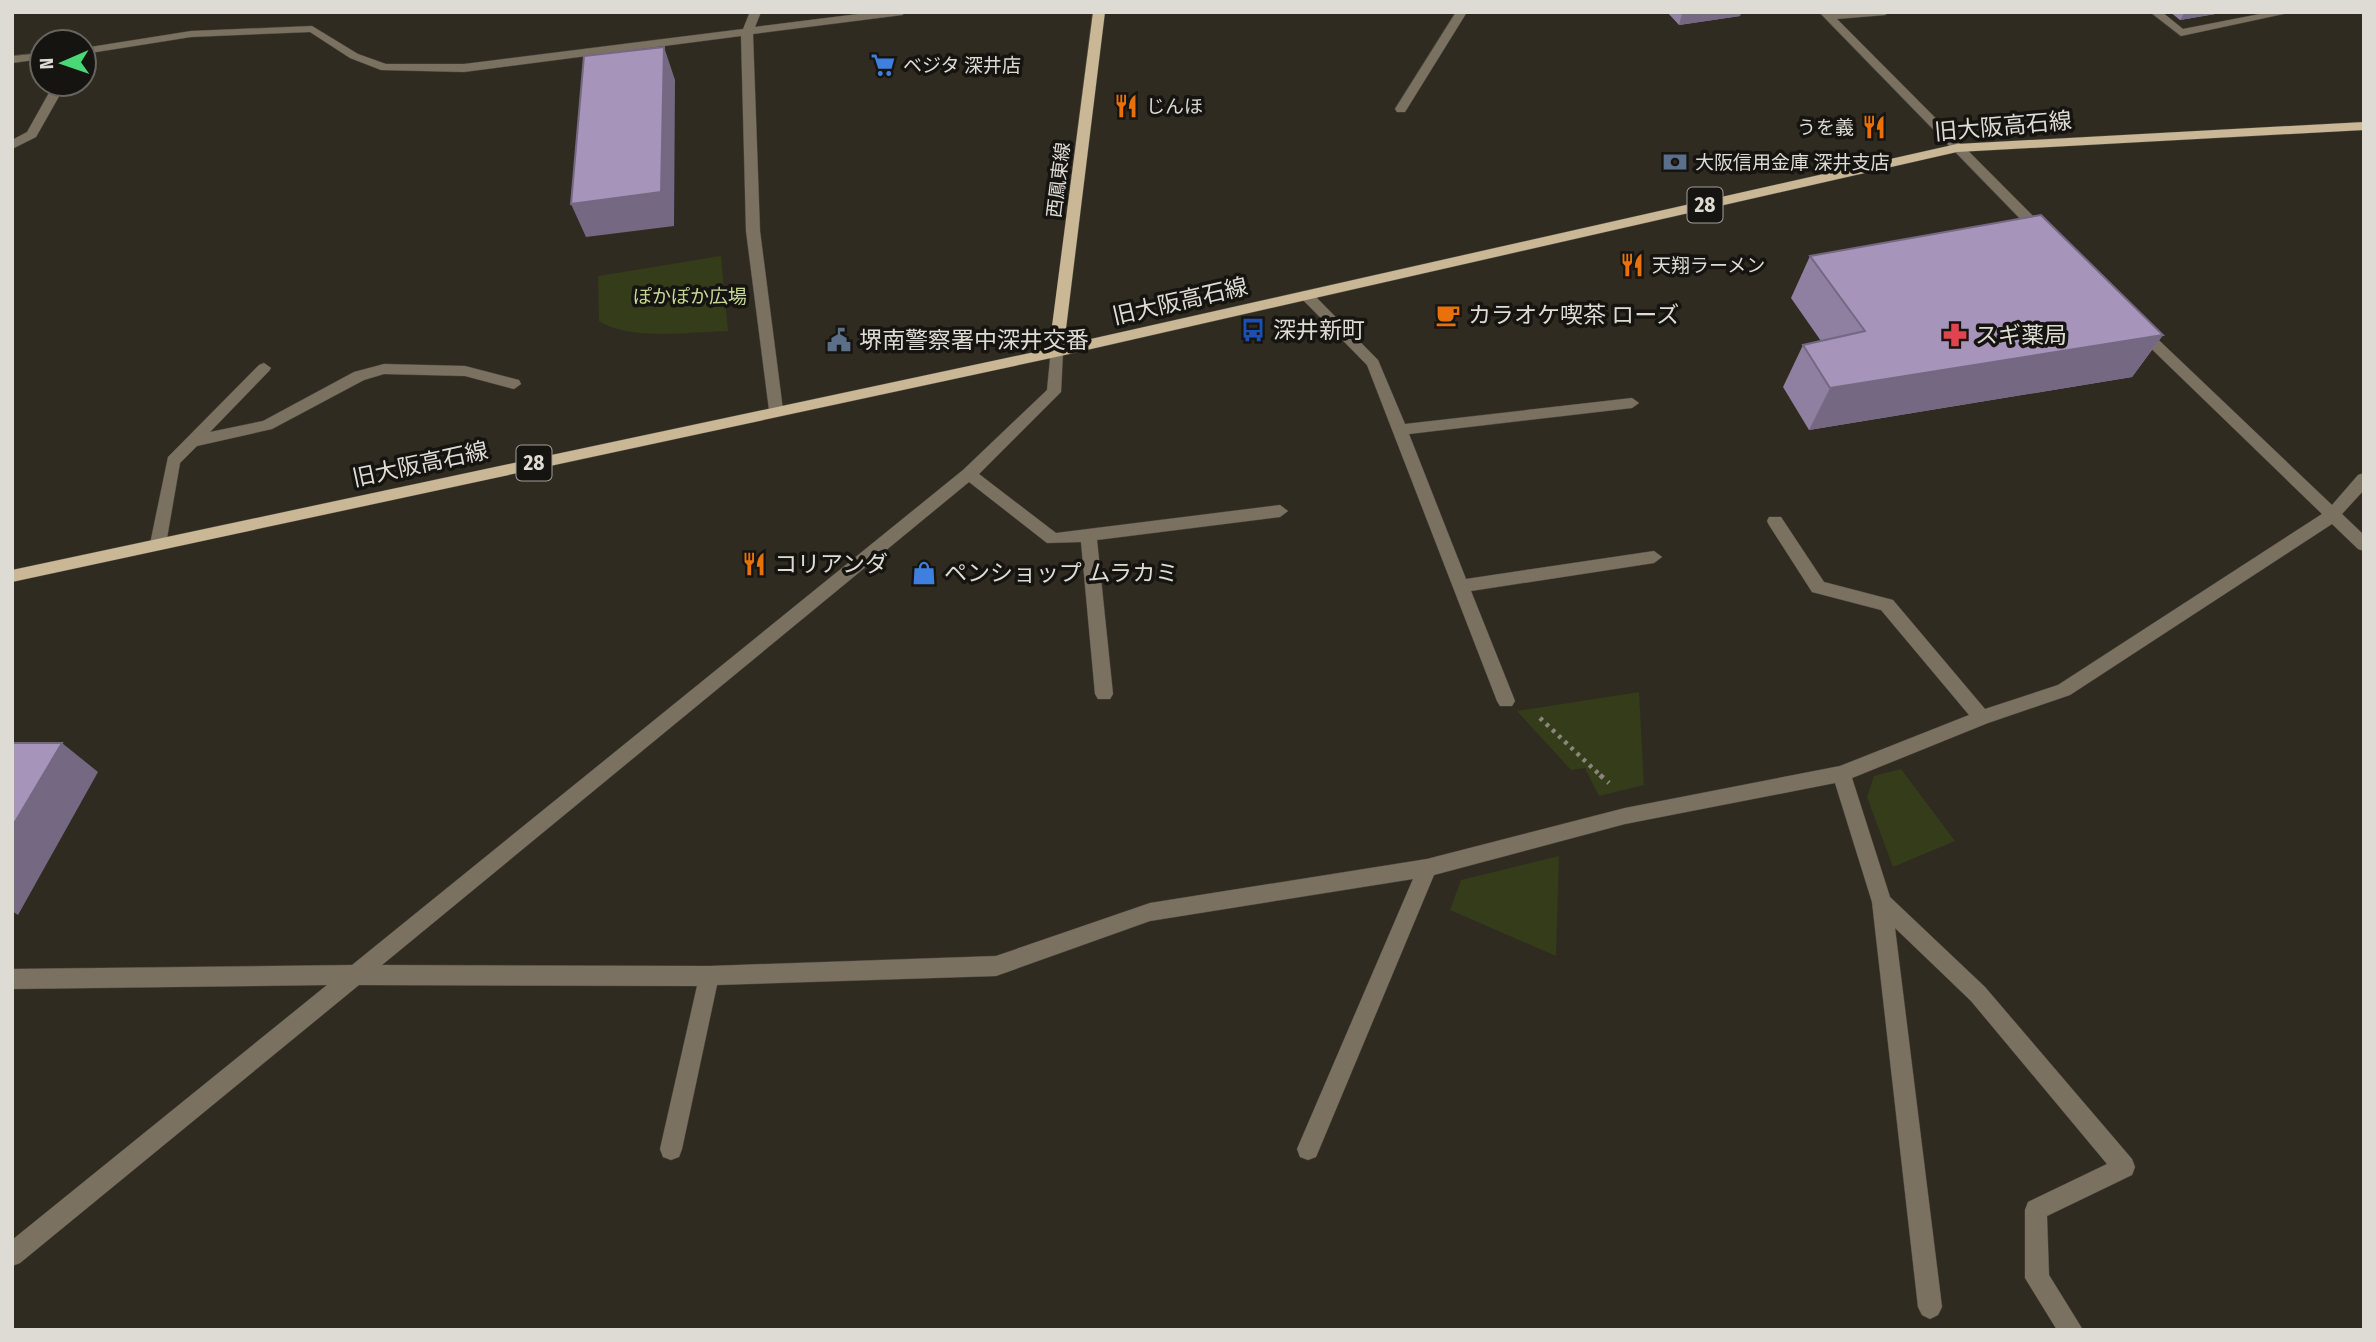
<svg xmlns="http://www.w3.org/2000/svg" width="2376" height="1342" viewBox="0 0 2376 1342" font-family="'Fira Sans Condensed','Noto Sans JP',sans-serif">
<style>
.green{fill:#343c1a}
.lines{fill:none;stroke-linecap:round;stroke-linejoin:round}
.minor-casing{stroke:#4c473e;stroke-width:1}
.major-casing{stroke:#4c473e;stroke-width:1}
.path-far1{stroke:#8a867d;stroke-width:4.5;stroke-dasharray:3.5 5;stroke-linecap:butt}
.path{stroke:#8a867d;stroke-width:5;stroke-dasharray:4.5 6;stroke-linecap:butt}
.minor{fill:#7a7161;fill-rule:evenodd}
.major{fill:#c9b795;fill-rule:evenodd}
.wall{fill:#8f7fa0}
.shaded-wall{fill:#746882}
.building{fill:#a694ba;stroke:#746882;stroke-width:2}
.labels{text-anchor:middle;stroke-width:7;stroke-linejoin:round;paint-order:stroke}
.far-poi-label{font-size:19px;fill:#dedbd4;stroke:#161410;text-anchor:start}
.far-street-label{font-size:19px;fill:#dedbd4;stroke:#161410}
.far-park-label{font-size:19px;fill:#c7d997;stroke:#161410}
.shield{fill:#161410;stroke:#a29f99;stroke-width:2}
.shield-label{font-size:21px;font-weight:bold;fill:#dedbd4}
.street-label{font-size:23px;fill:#dedbd4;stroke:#161410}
.poi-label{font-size:23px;fill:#dedbd4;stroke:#161410;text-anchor:start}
</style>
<rect width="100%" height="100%" fill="#302b21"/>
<!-- green -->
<g class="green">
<path d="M721,256L728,331C692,332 628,341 599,321L598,276Z"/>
<polygon points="1639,692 1644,785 1599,796 1585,768 1571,770 1517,711"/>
<polygon points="1901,769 1955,841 1893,867 1867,797 1874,776"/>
<polygon points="1559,856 1556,956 1450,910 1461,880"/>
</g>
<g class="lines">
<!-- minor casing -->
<g class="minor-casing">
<g id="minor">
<polygon points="750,12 761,12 755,27 874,12 907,12 902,15 753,34 760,231 783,410 776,415 769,410 746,231 741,36 464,72 381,70 350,58 310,32 191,37 84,54 84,48 191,31 312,26 358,54 386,64 464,64 743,29"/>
<polygon points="1456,12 1467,12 1405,112 1397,112 1395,109"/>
<polygon points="1819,12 1890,12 1885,15 1837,19 2047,230 2047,236 2037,236"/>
<polygon points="2150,12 2162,12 2183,29 2270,12 2293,12 2181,36"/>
<polygon points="42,53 42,59 12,63 12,56"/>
<polygon points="54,84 66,84 36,137 12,149 12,140 27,132"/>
<polygon points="1306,291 1311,292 1378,360 1405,424 1632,398 1639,403 1632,408 1409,434 1466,579 1654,551 1662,557 1654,563 1471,591 1515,701 1512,706 1500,706 1497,701 1367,365 1301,298 1301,292"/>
<polygon points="2139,324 2144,326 2332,505 2358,475 2364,473 2364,490 2342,514 2364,535 2364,551 2358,549 2332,524 2070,695 1988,723 1852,778 1890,897 1985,987 2132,1159 2135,1167 2132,1175 2047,1216 2049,1275 2083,1330 2057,1330 2025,1278 2025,1210 2028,1202 2107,1164 1971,1001 1895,928 1942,1307 1938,1315 1930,1319 1922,1315 1918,1307 1872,902 1835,783 1625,824 1434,875 1316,1157 1308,1160 1300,1157 1297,1149 1413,879 1150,921 996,976 717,985 682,1149 679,1157 671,1160 663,1157 660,1149 697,986 359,985 20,1263 12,1266 12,1240 327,985 12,989 12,969 352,965 963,470 1047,390 1051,349 1061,349 1063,352 1061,392 979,474 1056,533 1280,505 1288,511 1280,517 1097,540 1113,694 1110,699 1098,699 1095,694 1081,542 1047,543 969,482 382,965 709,966 996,956 1150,903 1427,859 1625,808 1840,766 1969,715 1881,610 1812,592 1769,525 1767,521 1769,517 1781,517 1824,582 1893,600 1985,709 2058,685 2322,514 2134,332 2134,326"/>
<polygon points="264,363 271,368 269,371 210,432 263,421 354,372 384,364 465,366 519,380 521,384 514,389 465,376 384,374 364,380 272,429 197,446 180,463 166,544 164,548 152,548 150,544 168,457 259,365"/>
</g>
</g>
<!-- major casing -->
<g class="major-casing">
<polygon id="major" points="1093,12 1105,12 1064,345 1957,144 2364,122 2364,130 1957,152 1056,357 12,582 12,570 1049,349"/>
</g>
<!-- path-far1 -->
<polyline class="path-far1" points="1540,718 1602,777"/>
<!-- path -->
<polyline class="path" points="1600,775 1609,783"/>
<!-- minor -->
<use href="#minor" class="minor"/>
<!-- major -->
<use href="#major" class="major"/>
</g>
<!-- wall -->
<g class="wall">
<polygon points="1667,12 1741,12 1740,16 1679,25"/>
<polygon points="2170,12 2227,12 2180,20"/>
<polygon points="1810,256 2163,335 2132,377 1809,430 1783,387 1803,345 1821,341 1791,298"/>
</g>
<!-- shaded-wall -->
<g class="shaded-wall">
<polygon points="1691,12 1741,12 1740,16 1679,25 1682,14"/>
<polygon points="2185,12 2227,12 2180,20"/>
<polygon points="664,47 675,80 674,226 586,237 571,204"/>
<polygon points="2163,335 2132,377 1809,430 1830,388"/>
<polygon points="62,743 98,772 18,915 12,911 12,827"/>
</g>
<!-- building -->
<g class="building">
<polygon points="664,47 661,192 571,204 584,56"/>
<polygon points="2041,215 2163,335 1830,388 1803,345 1865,331 1810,256"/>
<polygon points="12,743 62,743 12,827"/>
</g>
<!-- icons -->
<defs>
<g id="supermarket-bare" transform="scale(1.89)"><path d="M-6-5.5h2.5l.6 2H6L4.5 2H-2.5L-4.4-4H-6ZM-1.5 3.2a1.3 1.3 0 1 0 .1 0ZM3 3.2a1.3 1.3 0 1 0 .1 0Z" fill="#3f7fe0" stroke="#161410" stroke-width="2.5" paint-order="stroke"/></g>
<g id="restaurant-bare" transform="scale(1.89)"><path d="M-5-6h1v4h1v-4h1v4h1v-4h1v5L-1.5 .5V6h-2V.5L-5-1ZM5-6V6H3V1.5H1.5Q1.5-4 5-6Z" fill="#e8710a" stroke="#161410" stroke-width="2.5" paint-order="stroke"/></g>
<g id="bank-bare" transform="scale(1.89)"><path d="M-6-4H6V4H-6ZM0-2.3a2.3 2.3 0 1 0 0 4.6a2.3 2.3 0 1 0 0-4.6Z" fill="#5c6f8a" stroke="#161410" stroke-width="2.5" paint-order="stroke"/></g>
<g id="cafe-bare" transform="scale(1.89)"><path d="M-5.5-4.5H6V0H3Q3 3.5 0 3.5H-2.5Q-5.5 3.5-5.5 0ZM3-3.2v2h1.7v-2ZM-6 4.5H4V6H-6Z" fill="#e8710a" stroke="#161410" stroke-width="2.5" paint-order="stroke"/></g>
<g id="bus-bare" transform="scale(1.89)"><path d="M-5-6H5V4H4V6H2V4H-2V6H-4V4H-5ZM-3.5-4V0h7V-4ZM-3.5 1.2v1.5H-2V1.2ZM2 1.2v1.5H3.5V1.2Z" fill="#1a4fb4" stroke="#161410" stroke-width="2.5" paint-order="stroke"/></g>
<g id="pharmacy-bare" transform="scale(1.89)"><path d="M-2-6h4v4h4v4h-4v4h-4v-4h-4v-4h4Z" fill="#e0444e" stroke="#161410" stroke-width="2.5" paint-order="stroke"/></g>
<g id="civic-bare" transform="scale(1.89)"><path d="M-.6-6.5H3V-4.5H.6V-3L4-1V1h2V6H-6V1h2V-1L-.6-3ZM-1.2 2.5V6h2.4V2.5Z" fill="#5c6f8a" stroke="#161410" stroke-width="2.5" paint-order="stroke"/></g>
<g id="shop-bare" transform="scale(1.89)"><path d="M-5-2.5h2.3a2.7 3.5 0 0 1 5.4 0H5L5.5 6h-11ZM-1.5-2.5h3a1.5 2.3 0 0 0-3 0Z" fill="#3f7fe0" stroke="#161410" stroke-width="2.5" paint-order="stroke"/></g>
</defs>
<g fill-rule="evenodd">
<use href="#supermarket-bare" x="883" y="65"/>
<use href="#restaurant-bare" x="1126" y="106"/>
<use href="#restaurant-bare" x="1874" y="127"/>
<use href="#bank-bare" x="1675" y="162"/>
<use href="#restaurant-bare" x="1632" y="265"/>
<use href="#cafe-bare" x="1448" y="315"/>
<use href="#bus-bare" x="1253" y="330"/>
<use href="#pharmacy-bare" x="1955" y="335"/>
<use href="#civic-bare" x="839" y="340"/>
<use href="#restaurant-bare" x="754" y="564"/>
<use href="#shop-bare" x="924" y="573"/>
</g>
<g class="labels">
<!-- far-poi labels -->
<g class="far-poi-label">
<text x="903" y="72">ベジタ 深井店</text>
<text x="1146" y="113">じんほ</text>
<text x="1854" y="134" text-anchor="end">うを義</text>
<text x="1695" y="169">大阪信用金庫 深井支店</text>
<text x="1652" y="272">天翔ラーメン</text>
</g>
<!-- far-street labels -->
<g class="far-street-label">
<text transform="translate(1058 180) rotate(-83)" y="7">西鳳東線</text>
</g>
<!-- far-park labels -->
<g class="far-park-label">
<text x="690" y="303">ぽかぽか広場</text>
</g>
<!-- shield labels -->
<g class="shield">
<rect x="1687.5" y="187.5" width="35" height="35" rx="5"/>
<rect x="516.5" y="445.5" width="35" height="35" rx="5"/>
</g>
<g class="shield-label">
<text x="1705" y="212">28</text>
<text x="534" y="470">28</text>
</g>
<!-- street labels -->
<g class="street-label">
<text transform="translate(2003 126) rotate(-5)" y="8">旧大阪高石線</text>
<text transform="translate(1180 301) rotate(-13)" y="8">旧大阪高石線</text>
<text transform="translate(420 464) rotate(-12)" y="8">旧大阪高石線</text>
</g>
<!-- poi labels -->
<g class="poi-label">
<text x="1468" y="323">カラオケ喫茶 ローズ</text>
<text x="1273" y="338">深井新町</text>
<text x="1975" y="343">スギ薬局</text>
<text x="859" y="348">堺南警察署中深井交番</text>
<text x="774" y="572">コリアンダ</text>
<text x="944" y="581">ペンショップ ムラカミ</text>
</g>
</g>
<!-- border -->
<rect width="2376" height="1342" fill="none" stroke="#dedbd4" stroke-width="28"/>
<!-- north arrow -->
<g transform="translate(63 63) rotate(268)"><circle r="33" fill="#161410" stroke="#66645e" stroke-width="2"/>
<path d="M0-5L12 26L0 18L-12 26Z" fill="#4ad778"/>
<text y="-10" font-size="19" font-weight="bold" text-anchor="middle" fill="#dedbd4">N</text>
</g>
</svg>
